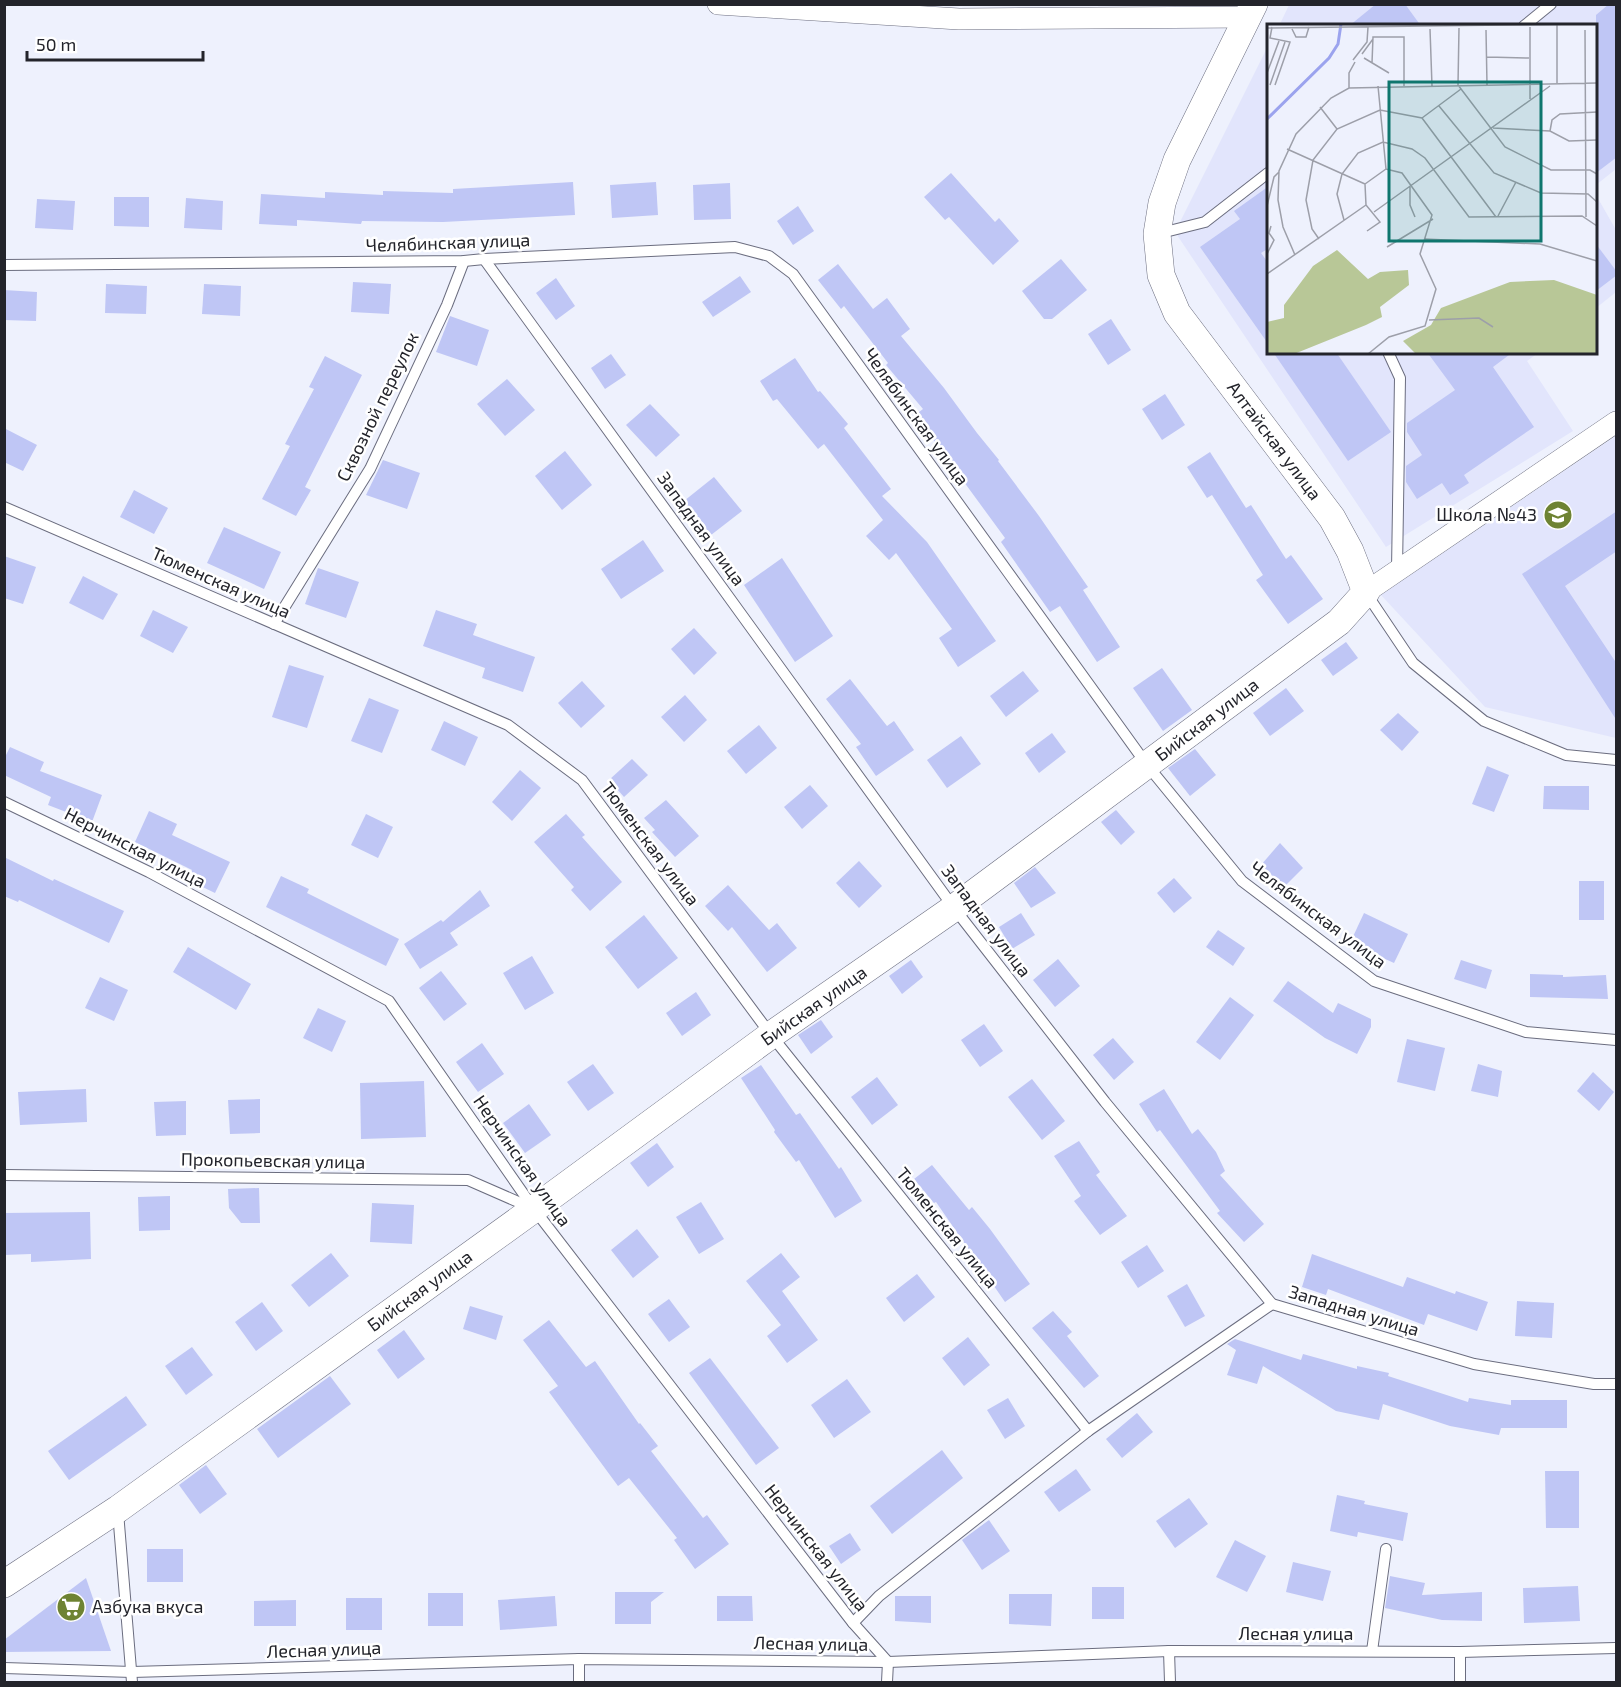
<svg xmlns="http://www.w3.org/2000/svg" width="1621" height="1687" viewBox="0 0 1621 1687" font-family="'Exo 2',sans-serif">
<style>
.built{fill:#e2e5fc}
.building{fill:#bfc6f5}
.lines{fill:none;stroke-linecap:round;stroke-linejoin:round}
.service-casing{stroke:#6b6d7f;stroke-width:12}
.minor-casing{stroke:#6b6d7f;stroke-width:22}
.tertiary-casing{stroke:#6b6d7f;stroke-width:28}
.service{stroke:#fff;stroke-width:10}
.minor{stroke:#fff;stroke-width:21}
.tertiary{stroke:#fff;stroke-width:27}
.labels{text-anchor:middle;stroke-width:5;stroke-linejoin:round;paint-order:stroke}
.street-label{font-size:18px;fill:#23242b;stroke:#fff}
.poi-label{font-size:18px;fill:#23242b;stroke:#fff;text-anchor:end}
.inset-river{fill:none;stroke:#9ba3ee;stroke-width:3}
.inset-road{fill:none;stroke:#9d9fa9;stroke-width:1.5}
.view{fill:#0f766e;fill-opacity:0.15;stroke:#0f766e;stroke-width:3}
.inset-edge{fill:none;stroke:#23242b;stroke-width:3}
</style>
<rect width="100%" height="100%" fill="#eef1fd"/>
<!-- built -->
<g class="built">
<polygon points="1289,5 1616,5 1616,169 1596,185 1596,26 1279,26"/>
<polygon points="1268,46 1268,352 1538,353 1527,361 1573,431 1386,547 1175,232"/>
<polygon points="1596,195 1616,230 1616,292 1596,308"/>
<polygon points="1616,436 1616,738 1485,707 1381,595"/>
</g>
<!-- building -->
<g class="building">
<polygon points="1376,4 1405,4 1421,26 1349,26"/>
<polygon points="1609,4 1617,4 1617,157 1596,173 1596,15"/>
<polygon points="951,173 995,222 999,218 1019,241 993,265 949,217 945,220 924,197"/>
<polygon points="573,182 575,215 443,222 362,221 361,224 297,220 297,226 259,224 261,194 325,198 325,192 383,195 383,191 453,193 453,189"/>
<polygon points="656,182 658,215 612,218 610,185"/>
<polygon points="730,183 731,219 694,220 693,185"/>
<polygon points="1269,186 1269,248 1261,253 1269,264 1269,345 1200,247 1240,219 1234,211"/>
<polygon points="114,197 149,197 149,227 114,226"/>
<polygon points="186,198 223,201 222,230 184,228"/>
<polygon points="37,199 75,201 73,230 35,228"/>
<polygon points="798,206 814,231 793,245 777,221"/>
<polygon points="1596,244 1617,272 1617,275 1596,291"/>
<polygon points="1061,259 1087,290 1052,319 1044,319 1022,291"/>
<polygon points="838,264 873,309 887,298 910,329 901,336 944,388 977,433 999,460 998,461 1039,516 1088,587 1083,590 1120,647 1097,662 1060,606 1050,612 1001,542 1005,538 915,415 923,409 886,365 888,363 844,306 841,309 818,280"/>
<polygon points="740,276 751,292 713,317 702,302"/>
<polygon points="556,278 575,306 556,320 536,293"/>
<polygon points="353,282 391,284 389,314 351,312"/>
<polygon points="106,284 147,286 146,314 105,313"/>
<polygon points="204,284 241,286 240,316 202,314"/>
<polygon points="4,290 37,292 36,321 4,320"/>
<polygon points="450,316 489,330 477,366 436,352"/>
<polygon points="1111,319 1131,350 1108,365 1088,334"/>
<polygon points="1273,352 1336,352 1391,432 1348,461"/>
<polygon points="1427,352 1513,352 1493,367 1534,427 1464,475 1469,483 1450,495 1442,483 1417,499 1406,482 1406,466 1422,455 1407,432 1407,423 1455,390"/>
<polygon points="611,354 626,375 605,389 591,368"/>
<polygon points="325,356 362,375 305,487 311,490 296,516 262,499 290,446 285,444 314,389 309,387"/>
<polygon points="795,358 818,392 820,391 848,424 844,428 891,489 882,496 927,542 996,641 958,667 939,638 952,629 896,553 889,560 866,536 883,520 824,444 818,449 777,399 773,401 760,381"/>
<polygon points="507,379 535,410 505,436 477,404"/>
<polygon points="1165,394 1185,425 1162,440 1142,409"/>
<polygon points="650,404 680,435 656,457 626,425"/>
<polygon points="4,428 37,445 23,471 4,462"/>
<polygon points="565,451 592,485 562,510 535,476"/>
<polygon points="1210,452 1246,508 1251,505 1286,559 1291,555 1323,599 1288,624 1256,580 1263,575 1212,495 1207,498 1187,467"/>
<polygon points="383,460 420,473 407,509 366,495"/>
<polygon points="714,477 742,511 711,535 684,501"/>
<polygon points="134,490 168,508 154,534 120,517"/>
<polygon points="1617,511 1617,551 1565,586 1617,664 1617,721 1522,574"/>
<polygon points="224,527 281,552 264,589 207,563"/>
<polygon points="643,540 664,571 621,599 601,569"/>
<polygon points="4,556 36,567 23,604 4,598"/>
<polygon points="782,558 833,636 795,662 744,585"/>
<polygon points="318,568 359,582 346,618 305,604"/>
<polygon points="83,576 118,594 103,620 69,603"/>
<polygon points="153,610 188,627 173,653 140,636"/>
<polygon points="436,610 477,624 473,635 535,657 523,692 482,678 485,668 423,646"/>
<polygon points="694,628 717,653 694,675 671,649"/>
<polygon points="1346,642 1358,658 1333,676 1321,660"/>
<polygon points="289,665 324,676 307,728 272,717"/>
<polygon points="1162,668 1192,710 1163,731 1133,688"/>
<polygon points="1023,671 1039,691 1006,717 990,696"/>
<polygon points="850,679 887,726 894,721 914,750 876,776 856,747 861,744 826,699"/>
<polygon points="582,681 605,706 581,728 558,703"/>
<polygon points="1286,688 1304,711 1270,736 1253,713"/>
<polygon points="685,695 707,720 684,742 661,717"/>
<polygon points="369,698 399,710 382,753 351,741"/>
<polygon points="1398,713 1419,732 1402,751 1380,730"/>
<polygon points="444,721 478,737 465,766 431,750"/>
<polygon points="759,725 777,748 746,774 727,751"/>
<polygon points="1052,733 1066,752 1039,773 1025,753"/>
<polygon points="961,736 981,764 947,788 927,760"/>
<polygon points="10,747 44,762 40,771 102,795 92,822 48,805 51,797 4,775 4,759"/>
<polygon points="1195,749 1216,775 1190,796 1168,768"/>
<polygon points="632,759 648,775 624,797 609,780"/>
<polygon points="1487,766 1509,775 1494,812 1472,804"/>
<polygon points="520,770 541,788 512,821 492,802"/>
<polygon points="810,785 828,806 802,829 784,807"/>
<polygon points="1544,786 1589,786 1589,810 1543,809"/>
<polygon points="666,800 699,836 675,857 652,832 655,830 644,818"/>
<polygon points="1116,810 1135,832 1121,845 1101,822"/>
<polygon points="149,811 177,824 172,835 230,862 215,893 188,880 192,870 135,842"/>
<polygon points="366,814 393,827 378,858 351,845"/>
<polygon points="566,814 585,835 582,837 622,882 590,911 571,890 574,887 534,842"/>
<polygon points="1280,843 1303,868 1284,887 1261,865"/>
<polygon points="4,857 53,881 54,879 124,911 109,943 19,900 18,902 4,896"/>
<polygon points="859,861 882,886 859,908 836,883"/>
<polygon points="1035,867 1056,893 1031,908 1014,883"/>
<polygon points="281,876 309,889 307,893 399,939 386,966 266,907"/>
<polygon points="1174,878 1192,898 1174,913 1157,893"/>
<rect x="1579" y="881" width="25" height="39"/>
<polygon points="728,885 769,930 777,923 797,948 767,972 732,927 728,931 705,906"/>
<polygon points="480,890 490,906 450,933 458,945 420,969 404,944 441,920 443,922"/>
<polygon points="1021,913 1035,935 1012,949 999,927"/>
<polygon points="1364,913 1408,934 1394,963 1350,943"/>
<polygon points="644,915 678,958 638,989 605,947"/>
<polygon points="1218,930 1245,948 1233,966 1206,947"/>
<polygon points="188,947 251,984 236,1010 173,972"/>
<polygon points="532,956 554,993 525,1010 503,973"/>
<polygon points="1058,959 1080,986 1055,1007 1033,980"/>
<polygon points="911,960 923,977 902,994 889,976"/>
<polygon points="1461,960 1492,970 1486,989 1454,979"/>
<polygon points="441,971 467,1004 444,1021 419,988"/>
<polygon points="1530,974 1563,975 1563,977 1606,975 1608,999 1530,997"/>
<polygon points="100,977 128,990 114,1021 85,1008"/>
<polygon points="1288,981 1333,1013 1338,1003 1371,1019 1371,1027 1357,1054 1325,1038 1273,1001"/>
<polygon points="696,992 711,1015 682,1036 666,1013"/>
<polygon points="1230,997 1254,1015 1220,1060 1196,1042"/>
<polygon points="318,1008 346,1021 332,1052 303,1038"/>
<polygon points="821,1020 833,1037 811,1054 798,1035"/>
<polygon points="984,1024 1003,1051 980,1067 961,1040"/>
<polygon points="1113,1038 1134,1062 1114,1080 1093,1055"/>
<polygon points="1407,1039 1445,1048 1435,1091 1397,1082"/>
<polygon points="482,1043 504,1074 478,1092 456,1062"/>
<polygon points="593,1064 614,1093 588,1111 567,1082"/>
<polygon points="1478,1064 1502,1071 1498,1097 1471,1091"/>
<polygon points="761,1065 796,1115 800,1113 839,1169 841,1167 862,1201 835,1218 799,1160 796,1162 774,1132 775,1130 741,1078"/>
<polygon points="1593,1072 1614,1092 1599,1111 1577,1091"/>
<polygon points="877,1077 898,1105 872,1125 851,1097"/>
<polygon points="1032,1079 1065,1121 1042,1140 1008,1097"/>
<polygon points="424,1081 426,1137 361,1139 360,1083"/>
<polygon points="86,1089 87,1122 20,1125 18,1092"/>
<polygon points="1164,1089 1192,1134 1198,1129 1216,1152 1225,1171 1220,1175 1264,1224 1244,1242 1217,1213 1220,1211 1160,1130 1157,1132 1139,1104"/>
<polygon points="260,1099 260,1133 230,1134 228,1100"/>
<polygon points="186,1101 186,1135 156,1136 154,1102"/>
<polygon points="529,1104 551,1135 525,1153 503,1123"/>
<polygon points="1079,1141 1100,1172 1096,1175 1127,1216 1100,1235 1074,1201 1081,1196 1054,1156"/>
<polygon points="657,1143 674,1167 648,1187 630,1163"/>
<polygon points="932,1165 969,1210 972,1207 990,1229 1030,1284 1005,1302 936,1202 934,1203 914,1179"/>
<polygon points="259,1188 260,1223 241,1223 229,1208 228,1189"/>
<polygon points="170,1196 170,1230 139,1231 138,1197"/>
<polygon points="701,1202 724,1239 699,1254 676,1217"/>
<polygon points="372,1203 414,1205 412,1244 370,1242"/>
<polygon points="90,1212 91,1259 31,1262 31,1254 4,1255 4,1213"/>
<polygon points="637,1229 659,1257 633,1278 611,1250"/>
<polygon points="1147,1245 1164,1271 1138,1288 1121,1262"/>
<polygon points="331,1253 349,1276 309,1307 291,1285"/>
<polygon points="781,1253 800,1277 782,1291 818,1340 787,1363 767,1336 781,1325 746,1281"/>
<polygon points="1312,1254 1403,1287 1407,1277 1455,1294 1456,1291 1488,1302 1477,1331 1428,1314 1424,1325 1328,1289 1326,1295 1302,1287"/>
<polygon points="917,1274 935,1297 904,1322 886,1298"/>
<polygon points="1187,1284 1205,1316 1185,1327 1167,1296"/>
<polygon points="669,1299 690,1327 669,1342 648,1314"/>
<polygon points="1517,1301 1554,1303 1552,1338 1515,1336"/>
<polygon points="262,1302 283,1331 256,1351 235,1322"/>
<polygon points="470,1306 503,1316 496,1340 463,1329"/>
<polygon points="1053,1311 1072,1332 1067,1336 1099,1376 1084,1388 1032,1328"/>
<polygon points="549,1320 586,1367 595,1361 639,1424 640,1423 658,1446 651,1451 703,1518 707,1515 729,1544 695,1569 674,1540 677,1538 629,1478 618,1486 549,1392 558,1386 523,1340"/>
<polygon points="404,1330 425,1359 398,1379 377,1350"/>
<polygon points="968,1337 990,1365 964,1386 942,1358"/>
<polygon points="1235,1339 1301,1360 1303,1354 1357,1369 1357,1366 1389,1373 1388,1376 1468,1402 1469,1398 1511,1405 1511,1400 1567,1400 1567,1428 1501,1428 1499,1435 1450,1426 1383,1404 1379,1420 1336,1411 1263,1366 1257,1384 1227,1375 1236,1350 1227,1344"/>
<polygon points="192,1347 213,1375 186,1395 165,1366"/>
<polygon points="710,1358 779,1448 756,1465 689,1373"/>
<polygon points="330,1376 351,1404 278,1458 257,1429"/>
<polygon points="847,1379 871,1412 834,1438 811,1405"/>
<polygon points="126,1396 147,1425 69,1480 48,1451"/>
<polygon points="1008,1398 1025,1426 1005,1439 987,1410"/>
<polygon points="1137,1413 1153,1432 1122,1458 1106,1439"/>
<polygon points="942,1450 963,1478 892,1534 870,1506"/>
<polygon points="206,1465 227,1494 200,1514 179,1485"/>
<polygon points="1076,1469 1091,1490 1059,1512 1044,1492"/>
<polygon points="1545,1471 1579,1471 1579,1528 1546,1528"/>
<polygon points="1337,1495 1365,1501 1364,1504 1408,1513 1403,1541 1358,1532 1357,1537 1330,1531"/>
<polygon points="1189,1498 1208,1524 1175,1548 1156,1521"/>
<polygon points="989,1520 1010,1551 982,1570 962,1540"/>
<polygon points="850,1533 861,1550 841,1564 829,1546"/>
<polygon points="1235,1540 1266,1556 1247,1592 1216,1577"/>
<rect x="147" y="1549" width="36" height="33"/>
<polygon points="1293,1562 1331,1571 1323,1601 1286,1592"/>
<polygon points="1390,1576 1425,1583 1422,1595 1482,1592 1482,1621 1442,1620 1385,1608"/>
<polygon points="86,1578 111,1651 4,1652 4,1640"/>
<polygon points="1578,1586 1580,1621 1524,1623 1523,1588"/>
<rect x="1092" y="1587" width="32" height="32"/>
<polygon points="615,1592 664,1592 651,1602 651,1624 615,1624"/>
<rect x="428" y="1593" width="35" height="33"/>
<polygon points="1009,1594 1052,1594 1051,1626 1009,1624"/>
<polygon points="555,1596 557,1626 500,1630 498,1600"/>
<polygon points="717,1596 752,1596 753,1621 717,1621"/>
<polygon points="895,1596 931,1596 931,1623 895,1621"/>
<rect x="346" y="1598" width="36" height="32"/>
<polygon points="296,1600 296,1626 254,1626 254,1601"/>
</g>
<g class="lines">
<!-- service casing -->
<g class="service-casing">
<g id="service">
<polyline points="1524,26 1551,4"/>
<polyline points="1157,234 1205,222 1268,173"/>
<polyline points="484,259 954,908 1105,1102 1272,1304 1474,1364 1594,1384 1616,1384"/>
<polyline points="4,265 464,261 484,259 735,247 769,256 793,274 1147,765 1242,881 1374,981 1526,1032 1616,1040"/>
<polyline points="1388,352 1400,378 1397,570"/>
<polyline points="4,507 508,725 582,780 771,1035 1088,1431"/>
<polyline points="1366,593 1413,663 1484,721 1566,755 1616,760"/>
<polyline points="274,624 370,469 447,305 464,261"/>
<polyline points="4,802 149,872 389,1001 534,1209 853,1623 888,1662 887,1682"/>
<polyline points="4,1175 468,1180 532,1208"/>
<polyline points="118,1512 132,1682"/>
<polyline points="853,1623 879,1596 1088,1431 1272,1304"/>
<polyline points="1169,1651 1170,1682"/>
<polyline points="1372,1651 1386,1549"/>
<polyline points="579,1659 579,1682"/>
<polyline points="4,1668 132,1672 579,1659 888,1662 1169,1651 1460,1652 1616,1648"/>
<polyline points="1460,1682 1460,1652"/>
</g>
</g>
<!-- minor casing -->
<g class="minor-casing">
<g id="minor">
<polyline points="718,4 959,19 1249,17"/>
<polyline points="1366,592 1616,422"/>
</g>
</g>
<!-- tertiary casing -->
<g class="tertiary-casing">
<polyline id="tertiary" points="4,1584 118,1509 534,1209 771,1035 954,908 1339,622 1366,592 1350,551 1332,518 1177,313 1161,275 1157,234 1162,203 1177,160 1254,4"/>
</g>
<!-- service -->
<use href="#service" class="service"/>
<!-- minor -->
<use href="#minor" class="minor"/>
<!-- tertiary -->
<use href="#tertiary" class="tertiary"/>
</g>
<!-- icons -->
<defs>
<g id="school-disc" transform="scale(1.5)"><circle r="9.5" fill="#6e8333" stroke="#fff"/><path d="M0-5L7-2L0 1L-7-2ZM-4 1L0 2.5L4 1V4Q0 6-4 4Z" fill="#fff"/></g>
<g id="supermarket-disc" transform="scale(1.5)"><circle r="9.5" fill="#6e8333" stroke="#fff"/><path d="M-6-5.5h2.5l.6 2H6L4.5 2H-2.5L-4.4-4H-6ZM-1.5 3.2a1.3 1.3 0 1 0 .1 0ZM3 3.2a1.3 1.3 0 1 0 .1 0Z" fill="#fff"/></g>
</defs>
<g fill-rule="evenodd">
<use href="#school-disc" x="1558" y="515"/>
<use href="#supermarket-disc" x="71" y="1607"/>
</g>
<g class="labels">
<!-- street labels -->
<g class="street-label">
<text transform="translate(448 243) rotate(-2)" y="6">Челябинская улица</text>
<text transform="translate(378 407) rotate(-64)" y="6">Сквозной переулок</text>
<text transform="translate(916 417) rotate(54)" y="6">Челябинская улица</text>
<text transform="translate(1274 441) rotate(53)" y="6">Алтайская улица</text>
<text transform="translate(701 529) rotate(54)" y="6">Западная улица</text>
<text transform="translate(221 583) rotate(24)" y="6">Тюменская улица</text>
<text transform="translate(1207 720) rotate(-37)" y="6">Бийская улица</text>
<text transform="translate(650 844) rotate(53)" y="6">Тюменская улица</text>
<text transform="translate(135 848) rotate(27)" y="6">Нерчинская улица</text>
<text transform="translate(1318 915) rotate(37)" y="6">Челябинская улица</text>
<text transform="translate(986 921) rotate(53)" y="6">Западная улица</text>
<text transform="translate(814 1006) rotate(-35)" y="6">Бийская улица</text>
<text transform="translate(273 1161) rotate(1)" y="6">Прокопьевская улица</text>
<text transform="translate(522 1161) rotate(55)" y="6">Нерчинская улица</text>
<text transform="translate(947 1228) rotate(51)" y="6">Тюменская улица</text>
<text transform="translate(420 1291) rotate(-36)" y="6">Бийская улица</text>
<text transform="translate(1354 1311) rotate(17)" y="6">Западная улица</text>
<text transform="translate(816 1548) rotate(52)" y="6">Нерчинская улица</text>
<text x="1296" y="1640">Лесная улица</text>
<text transform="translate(811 1644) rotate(1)" y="6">Лесная улица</text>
<text transform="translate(324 1650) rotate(-2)" y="6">Лесная улица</text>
</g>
<!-- poi labels -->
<g class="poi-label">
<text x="1537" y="521">Школа №43</text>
<text x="92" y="1613" text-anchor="start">Азбука вкуса</text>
</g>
</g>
<!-- overview -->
<g transform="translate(1267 24)">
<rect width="330" height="330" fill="#eef1fd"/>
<path d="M70,226L101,255L113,248L141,246L142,261L113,283L115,293L99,301L27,330H0V298L17,294V281L46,242ZM287,256L330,271V330H149L136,317L164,301L174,284L243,258Z" fill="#b8c797"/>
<path class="inset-river" d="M0,95L62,34L71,20L74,0"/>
<path class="inset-road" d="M5,3L3,14L23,18L8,61M263,3V75M0,4L315,0M192,4L191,61L238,123L284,146H323L330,150M25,5L29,13H39L42,3M163,5L165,62M219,6L220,61M318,6L319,193M95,30L106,15M220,33L262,34M97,34L122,49M86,36L100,18L101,3M105,39L106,13H137V62M0,49L12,17M290,59V1M3,61L18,18M111,62L119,145M82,64V49L88,38M172,82L227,149L274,169L321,170L330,178M53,83L70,105M155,94L194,65M226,104L283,107L302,117L330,116M283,107L285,96L293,90L330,88M20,125L98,160M143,163V181L148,193M0,182L7,153L12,148M107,188L283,62M231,192L249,158M77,196L70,170L75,150L91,129L116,118L145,125L158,134L202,193L315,192L330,202M100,207L113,198L99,181L98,160L119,145L135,149L165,191L153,230L169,265L158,302L122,313L101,330M52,215L45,205L39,176L46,136L70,105L113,86L155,94L229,193M157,215L273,220L330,237M120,223L166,195M0,230L7,216L2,209L4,202M28,231L16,203L11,176L12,147L29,110L64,74L82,64L330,59M0,250L99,181M162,296L212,294L226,303"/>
<path class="view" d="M122,58H274V217H122Z"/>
<rect width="330" height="330" class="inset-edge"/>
</g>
<!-- border -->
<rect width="1621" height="1687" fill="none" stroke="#23242b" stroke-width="12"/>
<!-- scale -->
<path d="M27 51v9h176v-9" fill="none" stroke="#23242b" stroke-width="3"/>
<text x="36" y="51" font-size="18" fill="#23242b" stroke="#ffffff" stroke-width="4.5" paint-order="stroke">50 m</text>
</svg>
